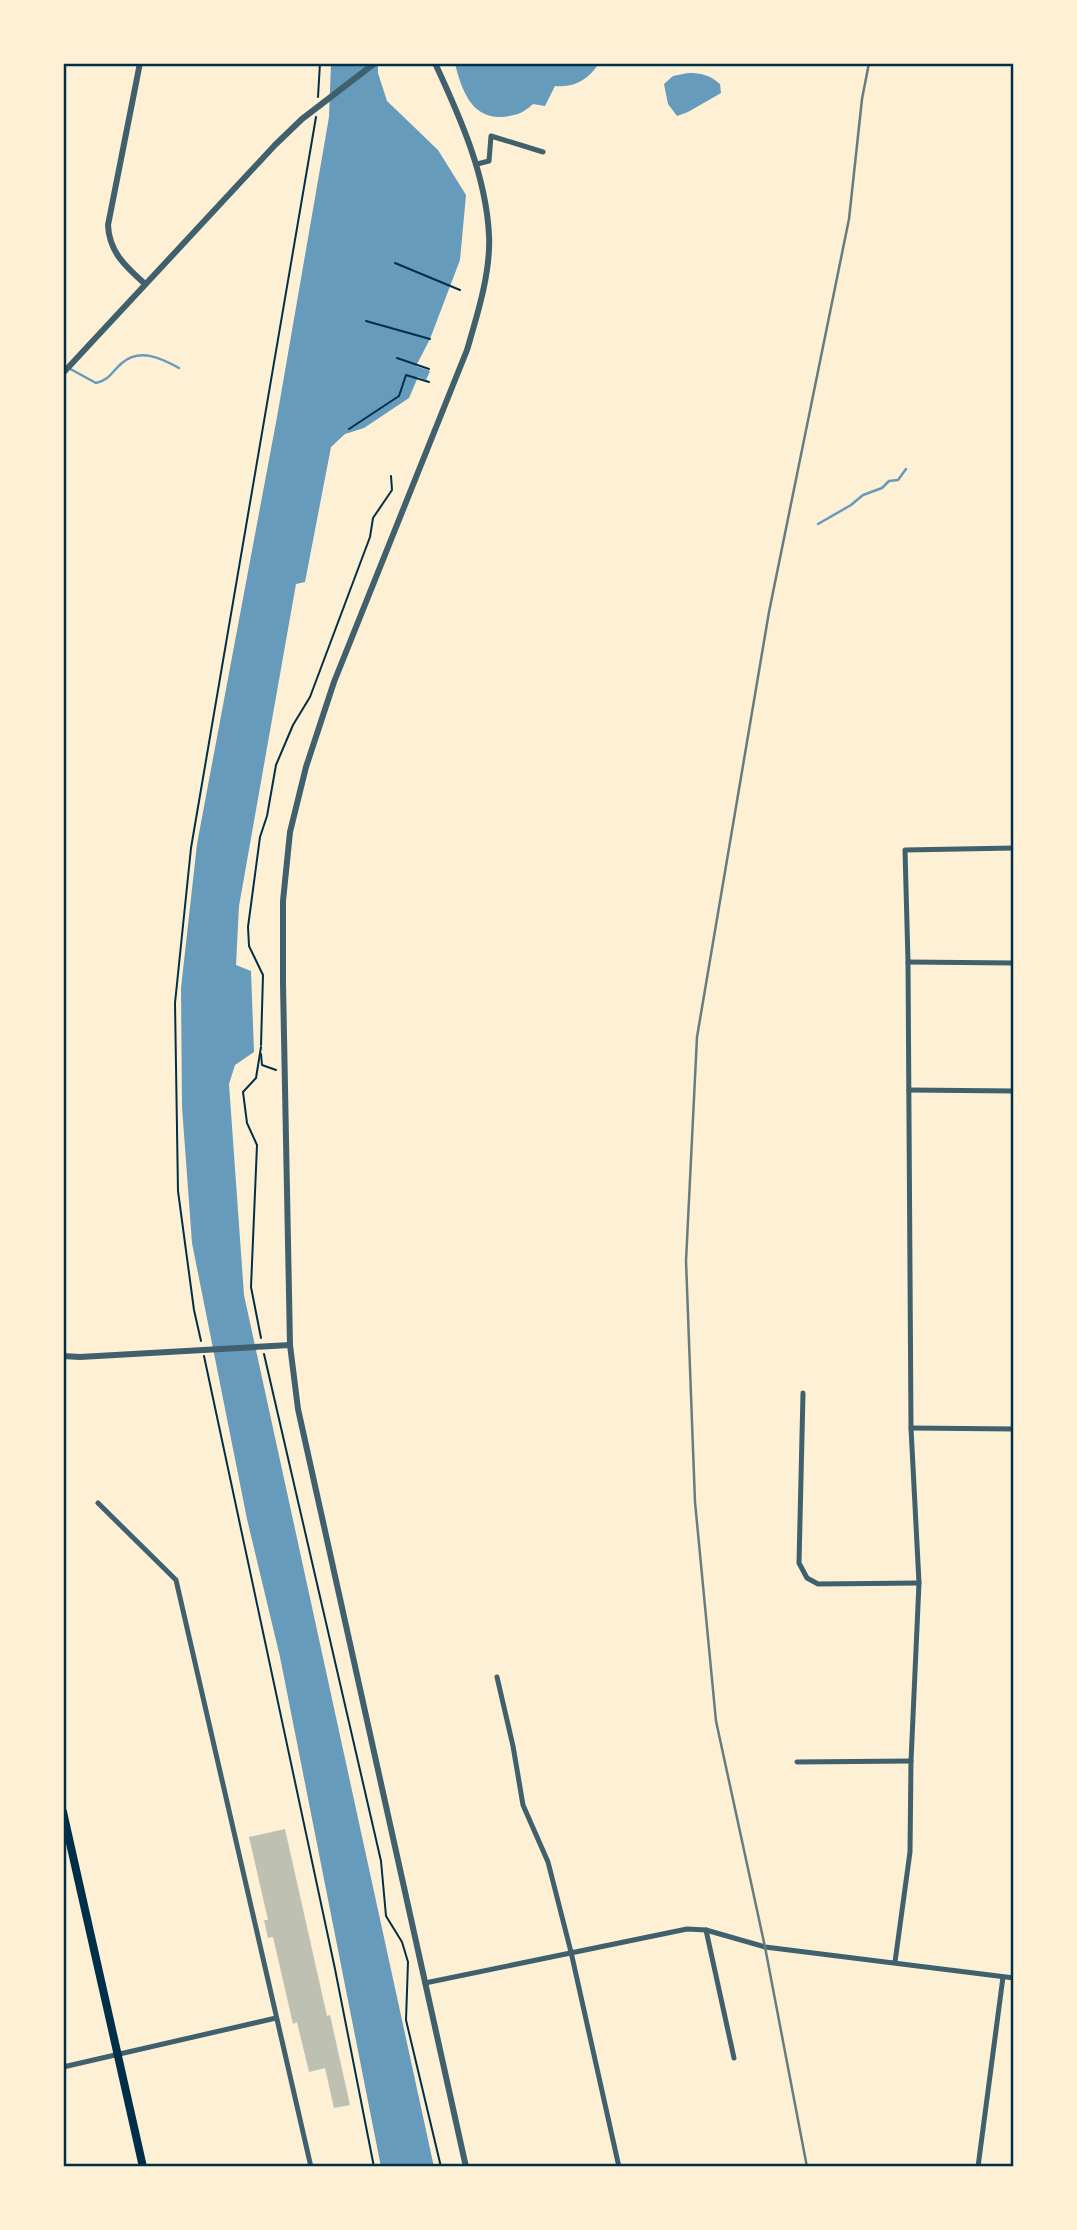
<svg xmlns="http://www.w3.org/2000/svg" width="1077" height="2230" viewBox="0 0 1077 2230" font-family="Helvetica,sans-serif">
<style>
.water{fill:#669bbc}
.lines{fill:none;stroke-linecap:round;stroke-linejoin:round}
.stream{stroke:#669bbc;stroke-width:2.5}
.building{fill:#bec0b2}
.path{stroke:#003049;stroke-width:2}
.minor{stroke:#3f606c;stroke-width:5}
.tertiary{stroke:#3f606c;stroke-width:6}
.primary{stroke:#003049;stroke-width:8}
.rail{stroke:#657d81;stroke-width:2.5}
.neatline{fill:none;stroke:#003049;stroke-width:2.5}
</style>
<rect width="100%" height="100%" fill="#fdf0d5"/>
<!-- water -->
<g class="water">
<polygon points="331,63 378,63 378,73 387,101 438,150 466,195 460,260 430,339 416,366 430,371 426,380 418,377 409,398 364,428 345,434 331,447 305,582 296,584 239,906 236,965 251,971 254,1052 235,1065 229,1084 244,1295 434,2167 381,2167 280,1657 247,1519 192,1243 182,1107 181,988 197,844 277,417 329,117"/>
<path d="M471,63H599C589,79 575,88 555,86L545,106L533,104C522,114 517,115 503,117C471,119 462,90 455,64L464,66Z"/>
<path d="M688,73C701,73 710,75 720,84L721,93L688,112L677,116L668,104L664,84L673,76Z"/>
</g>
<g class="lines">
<!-- stream -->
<g class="stream">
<path d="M63,365L96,383C110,380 112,371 122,363C140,348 161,358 179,368"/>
<polyline points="818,524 851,505 863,495 882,488 889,481 898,480 906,469"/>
</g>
</g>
<!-- building -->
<polygon class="building" points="285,1829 327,2016 330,2015 350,2105 334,2108 325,2068 309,2072 297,2022 293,2024 273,1937 268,1938 264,1920 268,1920 249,1837"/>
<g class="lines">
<!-- path -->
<g class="path">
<polyline points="318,97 320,63"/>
<polyline points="395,263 460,290"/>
<polyline points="366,321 430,339"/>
<polyline points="397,358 429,369"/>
<polyline points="349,429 399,396 406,375 429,382"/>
<polyline points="261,1045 263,975 249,946 248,927 260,837 267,816 276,765 293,725 310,697 370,537 373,518 392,490 391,476"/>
<polyline points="261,1054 262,1065 276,1070"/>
<polyline points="261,1338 251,1287 257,1145 247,1123 243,1092 256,1078 261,1047"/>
<polyline points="201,1341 194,1310 178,1191 175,1003 191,848 316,117"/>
<polyline points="264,1354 381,1861 386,1916 402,1942 408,1962 406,2020 441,2167"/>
<polyline points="204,1356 335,1969 374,2167"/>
</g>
<!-- minor -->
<g class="minor">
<polyline points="477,164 489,161 491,136 543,152"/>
<polyline points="908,962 1014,963"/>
<polyline points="909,1090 1014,1091"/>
<polyline points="803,1393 799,1563 807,1578 818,1584 919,1583"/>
<polyline points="911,1428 1014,1429"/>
<polyline points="98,1503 176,1580 311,2167"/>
<polyline points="497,1677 513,1746 523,1805 548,1862 571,1952 619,2167"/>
<polyline points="797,1762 911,1761"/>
<polyline points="706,1930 734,2058"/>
<polyline points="895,1962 910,1852 911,1761 919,1583 911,1428 908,962 905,850 1014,848"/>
<polyline points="425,1983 687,1929 706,1930 765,1947 1014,1978"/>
<polyline points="63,2067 276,2018"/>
<polyline points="978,2167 1003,1977"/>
</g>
<!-- tertiary -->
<g class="tertiary">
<path d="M140,63L108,225C109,252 126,267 145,284"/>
<path d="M435,63C460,117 486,175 489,235C491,272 477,316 467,350L334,682L306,767L290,832L283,901V984L290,1345L298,1409L466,2167"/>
<polyline points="63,373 275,145 302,119 375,63"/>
<polyline points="63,1356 80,1357 290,1345"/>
</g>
<!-- primary -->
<polyline class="primary" points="63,1812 143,2167"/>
<!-- rail -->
<polyline class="rail" points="807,2167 765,1947 716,1721 695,1502 686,1261 697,1037 769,612 849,219 862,99 869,63"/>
</g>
<!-- border -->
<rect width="1077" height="2230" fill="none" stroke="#fdf0d5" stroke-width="130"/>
<rect x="65" y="65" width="947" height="2100" class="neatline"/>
</svg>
